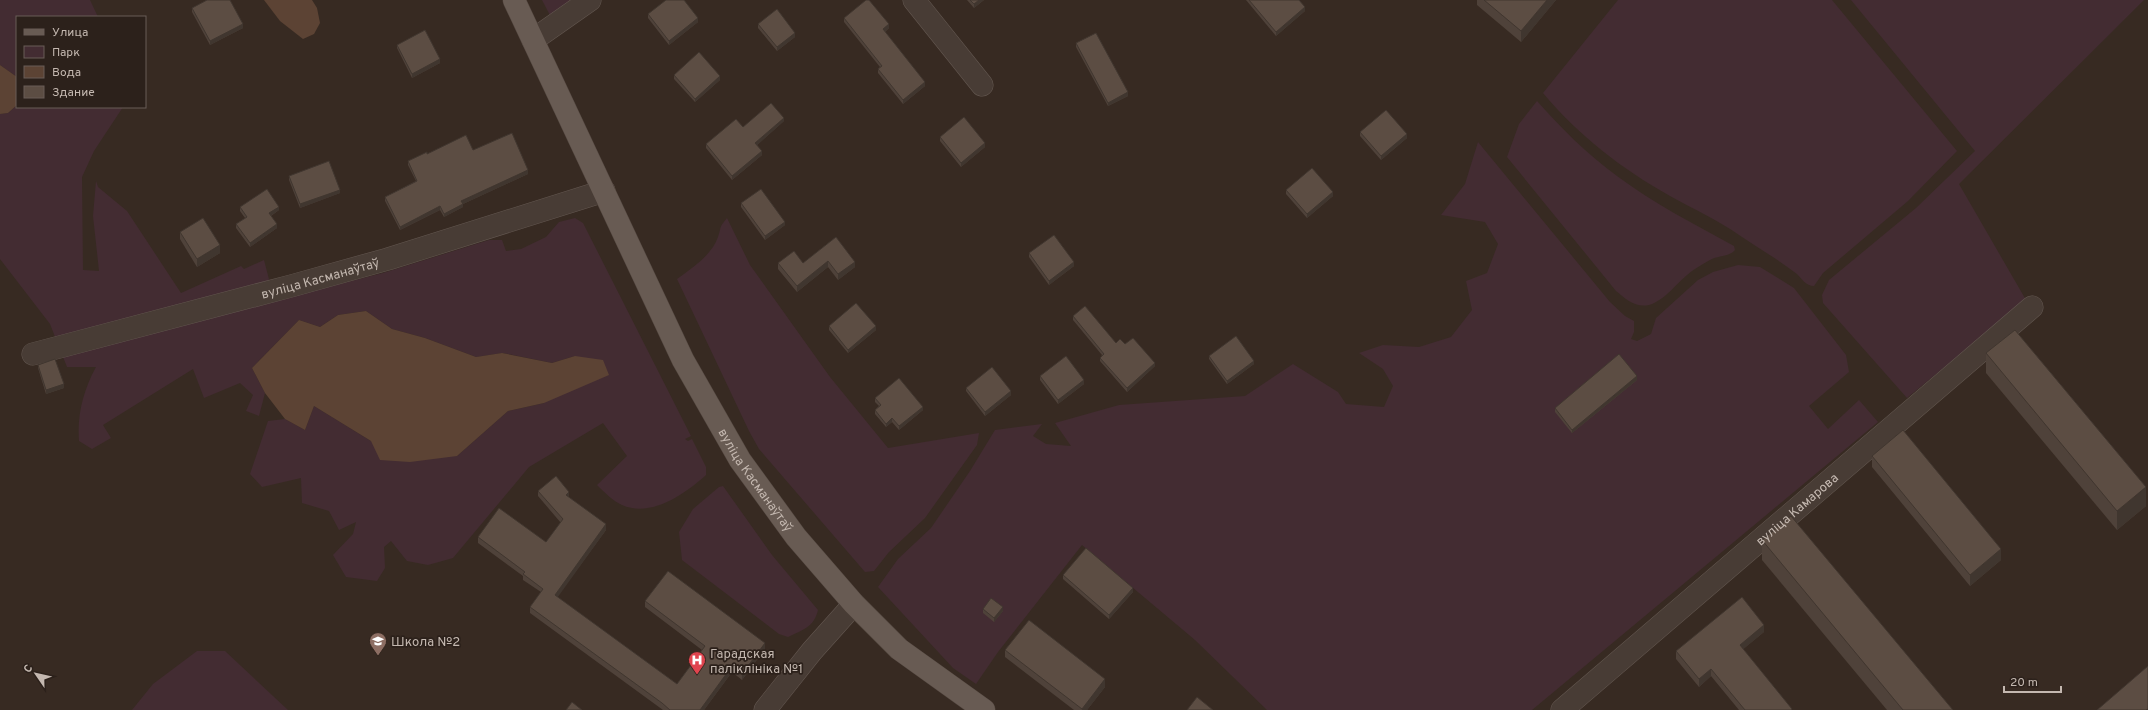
<svg xmlns="http://www.w3.org/2000/svg" width="2148" height="710" viewBox="0 0 2148 710" font-family="Overpass,sans-serif">
<style>
.green{fill:#432c32}
.water{fill:#5c4334}
.lines{fill:none;stroke-linecap:round;stroke-linejoin:round}
.minor-casing{stroke:#635750;stroke-width:23}
.major-casing{stroke:#51453e;stroke-width:23}
.minor{stroke:#483c35;stroke-width:22}
.major{stroke:#685b53;stroke-width:22}
.wall{fill:#4f423a}
.shaded-wall{fill:#40362f}
.building{fill:#5c4d43;stroke:#40362f}
.labels{text-anchor:middle;stroke-width:3.5;stroke-linejoin:round;paint-order:stroke}
.street-label{font-size:13px;fill:#c4b8b0;stroke:#2c211b}
.poi-label{font-size:13px;fill:#c4b8b0;stroke:#2c211b;text-anchor:start}
</style>
<rect width="100%" height="100%" fill="#372a22"/>
<!-- green -->
<g class="green">
<polygon points="0,0 90,0 98,17 17,17 17,77 0,65"/>
<polygon points="542,0 583,0 553,21"/>
<path d="M1618,0H1832L1957,151L1908,201L1823,273L1814,286C1806,286 1802,279 1797,274C1779,260 1758,248 1739,235C1718,220 1693,209 1670,196C1622,169 1579,136 1543,93Z"/>
<polygon points="1851,0 2144,0 1959,184 2026,300 1907,398 1823,303 1822,295 1829,280 1916,208 1975,151"/>
<path d="M1537,101C1561,128 1587,154 1617,176C1653,203 1694,224 1734,246L1735,250C1729,257 1719,255 1710,260C1704,263 1698,267 1692,271C1678,281 1666,300 1649,305C1635,308 1626,299 1616,291L1507,157L1519,124Z"/>
<path d="M17,105V107H123L94,151L82,177L83,270L99,271L93,216L96,181L98,187L127,211L181,293L241,266L244,269L264,260L271,287L292,296L383,273L489,240H502L506,251L521,249L546,237L559,222L575,218L583,223L691,436L685,439L688,441L692,439L706,467V475C685,494 651,518 622,505C613,501 604,492 597,485L627,456L603,423L529,467L453,558L428,565L407,561L391,541L384,547L385,568L377,581L346,577L333,555L353,534L356,522L339,530L329,511L302,503L301,478L262,487L250,474L268,421L285,419L305,430L314,406L371,441L457,456L508,411L544,403L575,356L552,363L503,353L476,357L425,338L392,329L366,311L338,315L320,327L299,320L252,368L265,393L259,416L246,411L253,395L240,383L204,398L193,369L103,425L111,438L92,449L79,441C77,415 83,391 96,367H67L50,324L0,259V114L8,113Z"/>
<polygon points="1478,142 1610,302 1625,316 1634,321 1634,332 1631,339 1637,341 1651,334 1656,318 1698,280 1713,272 1738,265 1760,267 1794,288 1846,355 1849,372 1809,406 1828,429 1859,400 1878,422 1532,710 1267,710 1195,640 1082,545 998,652 976,684 953,668 878,587 898,559 931,528 970,471 995,430 1042,424 1033,436 1046,444 1071,446 1055,423 1119,405 1245,396 1293,364 1338,392 1346,404 1384,407 1393,386 1383,369 1359,353 1383,345 1419,347 1451,337 1472,310 1466,281 1487,273 1498,244 1485,222 1441,215 1465,184"/>
<path d="M727,218L750,265L830,377L888,448L979,433L977,445L925,518L889,552L874,571L865,572L759,449L749,431L677,279C691,269 712,255 718,237C722,226 718,229 727,218Z"/>
<path d="M723,486L772,555L818,610C814,627 803,630 788,637L779,634L682,560L679,532L693,509L719,487Z"/>
<polygon points="197,651 225,651 288,710 132,710 153,684"/>
</g>
<!-- water -->
<g class="water">
<polygon points="264,0 312,0 317,8 320,23 314,34 303,39 280,21"/>
<polygon points="0,65 17,77 17,105 8,113 0,114"/>
<polygon points="366,311 392,329 425,338 476,357 502,353 552,363 575,356 603,360 609,375 544,403 508,411 457,456 410,462 380,460 371,441 314,406 305,430 285,419 265,393 252,368 299,320 320,327 338,315"/>
</g>
<g class="lines">
<!-- minor casing -->
<g class="minor-casing">
<g id="minor">
<polyline points="914,0 982,85"/>
<polyline points="533,40 590,0"/>
<path id="s1" d="M33,354L291,286L388,259L604,191"/>
<polyline points="765,710 812,651 854,604"/>
<path id="s2" d="M1562,710L2032,307"/>
</g>
</g>
<!-- major casing -->
<g class="major-casing">
<g id="major">
<path id="s3" d="M514,0L683,360L740,460L796,537L854,604L899,649L984,710"/>
</g>
</g>
<!-- minor -->
<use href="#minor" class="minor"/>
<!-- major -->
<use href="#major" class="major"/>
</g>
<!-- wall -->
<g class="wall">
<polygon points="967,0 984,0 974,8"/>
<polygon points="1246,0 1299,0 1305,11 1276,36"/>
<polygon points="1477,0 1556,0 1521,42 1477,5"/>
<polygon points="192,8 243,28 210,45 192,12"/>
<polygon points="648,14 698,22 669,45 648,18"/>
<polygon points="844,18 889,28 885,32 925,86 903,104 878,73 878,69 880,67 844,22"/>
<polygon points="758,24 795,37 777,51 758,28"/>
<polygon points="1076,43 1128,96 1108,106 1076,47"/>
<polygon points="397,45 440,63 412,78 397,48"/>
<polygon points="674,75 720,80 695,102 674,79"/>
<polygon points="784,121 757,145 762,155 732,180 706,148 706,144 743,127"/>
<polygon points="1360,132 1407,138 1381,160 1360,136"/>
<polygon points="940,137 985,147 961,167 940,141"/>
<polygon points="473,150 528,174 463,204 463,207 444,217 440,210 400,230 385,201 385,197 416,181 408,165 408,161 427,154"/>
<polygon points="289,176 340,193 300,208 289,180"/>
<polygon points="1286,190 1333,196 1307,218 1286,194"/>
<polygon points="741,203 785,225 765,240 741,207"/>
<polygon points="240,207 279,210 271,216 277,228 250,247 236,228 236,224 245,218 240,211"/>
<polygon points="180,232 220,253 197,267 180,239"/>
<polygon points="836,237 855,267 838,280 828,267 797,292 778,269 778,263 803,263"/>
<polygon points="1029,253 1074,266 1049,285 1029,257"/>
<polygon points="1073,316 1116,343 1155,366 1127,392 1100,361 1100,358 1102,355 1073,320"/>
<polygon points="829,326 876,330 848,353 829,330"/>
<polygon points="1986,353 2146,506 2117,530 1986,373"/>
<polygon points="1209,356 1254,364 1227,384 1209,359"/>
<polygon points="38,365 64,388 46,394 38,368"/>
<polygon points="1040,376 1084,384 1058,404 1040,380"/>
<polygon points="1637,380 1572,433 1555,412 1555,408"/>
<polygon points="966,388 1011,395 985,416 966,391"/>
<polygon points="875,398 923,410 899,430 892,422 886,427 875,414 875,410 879,406 875,402"/>
<polygon points="1872,456 2001,560 1970,586 1872,467"/>
<polygon points="538,491 569,497 606,530 557,597 677,684 702,650 645,607 645,601 765,649 742,680 732,672 704,710 663,710 530,613 530,607 541,592 523,580 523,576 478,543 478,537 546,542 561,523 538,496"/>
<polygon points="1762,540 1953,710 1887,710 1762,560"/>
<polygon points="1063,575 1133,592 1109,619 1063,579"/>
<polygon points="983,609 1003,611 994,622 983,613"/>
<polygon points="1764,632 1743,649 1792,710 1739,710 1711,676 1699,687 1676,659 1676,651"/>
<polygon points="1005,650 1105,687 1087,710 1074,710 1005,657"/>
</g>
<!-- shaded-wall -->
<g class="shaded-wall">
<polygon points="979,0 984,0 974,8 974,4"/>
<polygon points="1547,0 1556,0 1521,42 1521,31"/>
<polygon points="1305,7 1305,11 1276,36 1276,32"/>
<polygon points="698,18 698,22 669,45 669,41"/>
<polygon points="243,24 243,28 210,45 210,41"/>
<polygon points="889,24 889,28 883,33 883,29"/>
<polygon points="795,33 795,37 777,51 777,47"/>
<polygon points="440,59 440,63 412,78 412,74"/>
<polygon points="720,76 720,80 695,102 695,99"/>
<polygon points="925,82 925,86 903,104 903,100"/>
<polygon points="1128,92 1128,96 1108,106 1108,103"/>
<polygon points="784,118 784,121 755,147 755,143"/>
<polygon points="1407,134 1407,138 1381,160 1381,156"/>
<polygon points="985,143 985,147 961,167 961,163"/>
<polygon points="762,151 762,155 732,180 732,176"/>
<polygon points="528,170 528,174 463,204 463,207 444,217 444,214 461,201"/>
<polygon points="340,190 340,193 300,208 300,204"/>
<polygon points="1333,192 1333,196 1307,218 1307,214"/>
<polygon points="440,206 440,210 400,230 400,227"/>
<polygon points="279,207 279,210 269,217 269,213"/>
<polygon points="785,222 785,225 765,240 765,236"/>
<polygon points="277,224 277,228 250,247 250,243"/>
<polygon points="220,245 220,253 197,267 197,259"/>
<polygon points="828,261 828,267 797,292 797,286"/>
<polygon points="855,262 855,267 838,280 838,274"/>
<polygon points="1074,262 1074,266 1049,285 1049,281"/>
<polygon points="876,326 876,330 848,353 848,350"/>
<polygon points="1254,361 1254,364 1227,384 1227,381"/>
<polygon points="1155,363 1155,366 1127,392 1127,388"/>
<polygon points="1637,376 1637,380 1572,433 1572,430"/>
<polygon points="1084,380 1084,384 1058,404 1058,400"/>
<polygon points="64,384 64,388 46,394 46,390"/>
<polygon points="1011,391 1011,395 985,416 985,412"/>
<polygon points="923,407 923,410 899,430 899,426"/>
<polygon points="892,418 892,422 886,427 886,424"/>
<polygon points="2146,487 2146,506 2117,530 2117,511"/>
<polygon points="569,492 569,497 566,495"/>
<polygon points="606,524 606,530 555,601 555,595"/>
<polygon points="2001,549 2001,560 1970,586 1970,575"/>
<polygon points="1133,588 1133,592 1109,619 1109,615"/>
<polygon points="1003,607 1003,611 994,622 994,618"/>
<polygon points="1764,625 1764,632 1740,652 1740,645"/>
<polygon points="765,643 765,649 742,680 742,674"/>
<polygon points="732,666 732,672 704,710 700,710"/>
<polygon points="1711,669 1711,676 1699,687 1699,679"/>
<polygon points="1105,679 1105,687 1087,710 1082,710 1082,709"/>
</g>
<!-- building -->
<g class="building">
<polygon points="207,0 230,0 243,24 210,41 192,8"/>
<polygon points="666,0 684,0 698,18 669,41 648,14"/>
<polygon points="866,0 869,0 889,24 883,29 925,82 903,100 878,69 882,66 844,18"/>
<polygon points="970,0 979,0 974,4"/>
<polygon points="1249,0 1299,0 1305,7 1276,32"/>
<polygon points="1484,0 1547,0 1521,31"/>
<polygon points="777,9 795,33 777,47 758,24"/>
<polygon points="425,30 440,59 412,74 397,45"/>
<polygon points="1096,33 1128,92 1108,103 1076,43"/>
<polygon points="699,52 720,76 695,99 674,75"/>
<polygon points="771,103 784,118 755,143 762,151 732,176 706,144 736,119 743,127"/>
<polygon points="1386,110 1407,134 1381,156 1360,132"/>
<polygon points="964,117 985,143 961,163 940,137"/>
<polygon points="512,133 528,170 461,201 463,204 444,214 440,206 400,227 385,197 417,181 408,161 427,152 427,154 466,135 473,150"/>
<polygon points="329,161 340,190 300,204 289,176"/>
<polygon points="1312,168 1333,192 1307,214 1286,190"/>
<polygon points="267,189 279,207 269,213 277,224 250,243 236,224 247,217 240,207"/>
<polygon points="761,189 785,222 765,236 741,203"/>
<polygon points="203,218 220,245 197,259 180,232"/>
<polygon points="1054,235 1074,262 1049,281 1029,253"/>
<polygon points="836,237 855,262 838,274 828,261 797,286 778,263 794,251 803,263"/>
<polygon points="856,303 876,326 848,350 829,326"/>
<polygon points="1085,306 1116,343 1120,339 1125,344 1133,338 1155,363 1127,388 1100,358 1104,354 1073,316"/>
<polygon points="2015,330 2146,487 2117,511 1986,353"/>
<polygon points="1236,336 1254,361 1227,381 1209,356"/>
<polygon points="1619,354 1637,376 1572,430 1555,408"/>
<polygon points="1066,356 1084,380 1058,400 1040,376"/>
<polygon points="55,359 64,384 46,390 38,365"/>
<polygon points="992,367 1011,391 985,412 966,388"/>
<polygon points="899,378 923,407 899,426 892,418 886,424 875,410 881,405 875,398"/>
<polygon points="1903,430 2001,549 1970,575 1872,456"/>
<polygon points="556,476 569,492 566,495 606,524 555,595 677,684 705,646 645,601 668,571 765,643 742,674 732,666 700,710 670,710 662,703 530,607 543,589 523,574 525,572 478,537 499,508 546,542 563,519 538,491"/>
<polygon points="1791,516 1953,710 1903,710 1762,540"/>
<polygon points="1086,548 1133,588 1109,615 1063,575"/>
<polygon points="1742,597 1764,625 1740,645 1792,709 1791,710 1745,710 1711,669 1699,679 1676,651"/>
<polygon points="991,598 1003,607 994,618 983,609"/>
<polygon points="1029,620 1105,679 1082,709 1005,650"/>
<polygon points="2148,666 2148,709 2146,710 2097,710"/>
<polygon points="1197,697 1213,710 1187,710"/>
<polygon points="572,702 582,710 566,710"/>
</g>
<!-- icons -->
<defs>
<g id="school-pin" transform="scale(0.9)"><path d="M0 17L-7.5 6A9.5 9.5 0 1 1 7.5 6Z" fill="#8d6e63" stroke="#2c211b"/><path d="M0-5L7-2L0 1L-7-2ZM-4 1L0 2.5L4 1V4Q0 6-4 4Z" fill="#fff"/></g>
<g id="hospital-pin" transform="scale(0.9)"><path d="M0 17L-7.5 6A9.5 9.5 0 1 1 7.5 6Z" fill="#e0444e" stroke="#2c211b"/><path d="M-5-5h3v3.5h4V-5h3V5h-3V1.5h-4V5h-3Z" fill="#fff"/></g>
</defs>
<g fill-rule="evenodd">
<use href="#school-pin" x="378" y="641"/>
<use href="#hospital-pin" x="697" y="660"/>
</g>
<g class="labels">
<!-- street labels -->
<g class="street-label">
<text dy="5" stroke="none"><textPath href="#s1" startOffset="297">вуліца Касманаўтаў</textPath></text>
<text dy="5" stroke="none"><textPath href="#s3" startOffset="538">вуліца Касманаўтаў</textPath></text>
<text dy="5" stroke="none"><textPath href="#s2" startOffset="309">вуліца Камарова</textPath></text>
</g>
<!-- poi labels -->
<g class="poi-label">
<text x="391" y="646">Школа №2</text>
<text x="710" y="658">Гарадская<tspan x="710" dy="15">паліклініка №1</tspan></text>
</g>
</g>
<!-- legend -->
<rect x="16" y="16" width="130" height="92" fill="#2c211b" stroke="#695d57"/>
<rect x="24" y="29" width="20" height="6" fill="#685b53" stroke="#695d57"/>
<text x="52" y="36" font-size="12" fill="#c4b8b0">Улица</text>
<rect x="24" y="46" width="20" height="12" fill="#432c32" stroke="#695d57"/>
<text x="52" y="56" font-size="12" fill="#c4b8b0">Парк</text>
<rect x="24" y="66" width="20" height="12" fill="#5c4334" stroke="#695d57"/>
<text x="52" y="76" font-size="12" fill="#c4b8b0">Вода</text>
<rect x="24" y="86" width="20" height="12" fill="#5c4d43" stroke="#695d57"/>
<text x="52" y="96" font-size="12" fill="#c4b8b0">Здание</text>
<!-- north arrow -->
<g transform="translate(36 674) rotate(304)" stroke="#2c211b" stroke-width="3" paint-order="stroke">
<path d="M0-3L7 15L0 10L-7 15Z" fill="#c4b8b0"/>
<text y="-6" font-size="11" font-weight="bold" text-anchor="middle" fill="#c4b8b0">С</text>
</g>
<!-- scale -->
<path d="M2004 686v6h57v-6" fill="none" stroke="#c4b8b0" stroke-width="2"/>
<text x="2010" y="686" font-size="12" fill="#c4b8b0" stroke="#2c211b" stroke-width="3" paint-order="stroke">20 m</text>
</svg>
